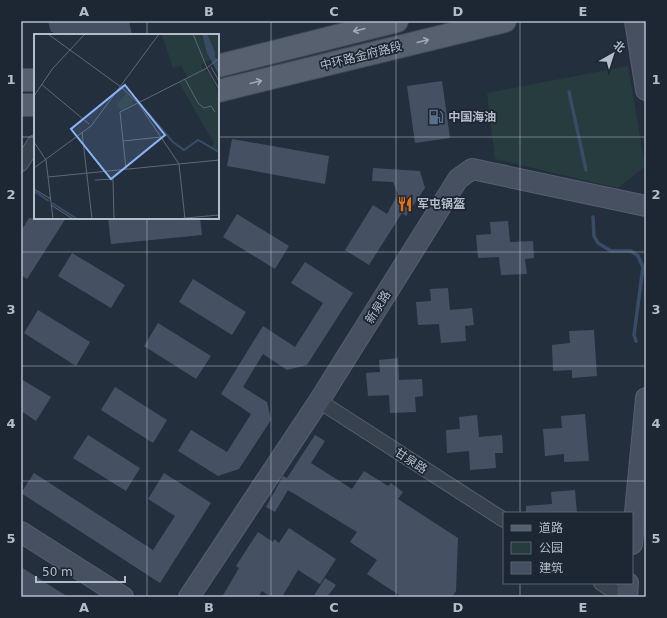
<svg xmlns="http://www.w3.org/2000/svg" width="667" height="618" viewBox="0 0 667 618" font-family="'DejaVu Sans','Noto Sans SC',sans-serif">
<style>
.green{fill:#263c3f}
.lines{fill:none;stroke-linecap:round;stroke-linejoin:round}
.stream{stroke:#394c67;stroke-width:3.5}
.building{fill:#455162}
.street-casing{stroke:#565f6c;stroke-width:16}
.secondary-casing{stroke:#565f6c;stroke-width:22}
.primary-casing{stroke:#414a57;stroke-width:24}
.street{stroke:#38414e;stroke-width:14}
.secondary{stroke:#465061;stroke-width:20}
.primary{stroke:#56606e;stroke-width:22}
.oneway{stroke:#a1aab7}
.grid{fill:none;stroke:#b4bcc9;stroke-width:1;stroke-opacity:0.55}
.labels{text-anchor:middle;stroke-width:3.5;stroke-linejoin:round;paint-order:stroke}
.street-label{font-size:12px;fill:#b4bcc9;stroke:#1d2633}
.poi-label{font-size:12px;font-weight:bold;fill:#b4bcc9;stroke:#1d2633;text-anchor:start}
.inset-river{fill:none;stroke:#394c67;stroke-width:2}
.inset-road{fill:none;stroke:#5e6776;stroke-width:1}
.view{fill:#8ab4f8;fill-opacity:0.15;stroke:#8ab4f8;stroke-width:2}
.inset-edge{fill:none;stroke:#b4bcc9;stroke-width:2}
.neatline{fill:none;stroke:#b4bcc9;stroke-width:1.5}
.grid-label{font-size:13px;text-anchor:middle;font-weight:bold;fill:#b4bcc9}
</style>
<rect width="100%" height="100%" fill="#242f3e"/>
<!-- green -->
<polygon class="green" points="628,66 645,166 618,188 495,159 487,93"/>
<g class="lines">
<!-- stream -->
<g class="stream">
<polyline points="569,92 586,170"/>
<polyline points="593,217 594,236 598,243 611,251 631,251 638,256 643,267 634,335 636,341"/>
</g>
</g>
<!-- building -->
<g class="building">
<polygon points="48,21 129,21 132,35 54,35 53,32 51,32"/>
<polygon points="442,81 450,138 415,143 407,86"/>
<polygon points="232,139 329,156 325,184 227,166"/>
<polygon points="373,168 420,171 425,188 406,216 402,213 369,265 345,250 373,205 387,214 398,194 393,182 372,181"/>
<polygon points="237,214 289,246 275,269 223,237"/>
<polygon points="29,218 66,218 27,279 21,275 21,231"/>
<polygon points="108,218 200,218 202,235 111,244"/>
<polygon points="508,221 510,242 533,241 534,258 525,259 527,274 501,275 499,257 478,258 476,235 491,234 490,222"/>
<polygon points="72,253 125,285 111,308 58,276"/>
<polygon points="305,262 353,293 307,365 287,370 263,354 243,387 267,402 271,420 239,469 218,476 178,451 191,430 227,452 251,414 221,394 263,326 295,347 323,303 291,283"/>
<polygon points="193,279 246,312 232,335 179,302"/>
<polygon points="448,288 450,310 472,308 474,325 465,326 466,341 441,343 439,324 418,325 416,302 431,301 430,289"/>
<polygon points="38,310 90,342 76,366 24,333"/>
<polygon points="158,323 211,356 196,379 144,346"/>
<polygon points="594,330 597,376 572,378 572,370 553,371 552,345 570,343 569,331"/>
<polygon points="398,358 399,380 422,379 423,396 415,397 416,412 390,413 389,395 368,396 366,373 380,372 379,360"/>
<polygon points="21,379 51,397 36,421 21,411"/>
<polygon points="115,387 167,420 153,443 101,410"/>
<polygon points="585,414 589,461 564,462 564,454 545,456 543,429 562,428 561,416"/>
<polygon points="477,415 479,437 502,435 503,453 495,453 496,468 470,470 469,451 447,453 446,430 460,429 459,417"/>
<polygon points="88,435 140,468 126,491 73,458"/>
<polygon points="315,435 325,441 311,463 352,489 364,471 388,486 391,483 403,492 398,499 458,538 456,591 452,597 402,597 367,574 377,560 350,542 357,532 288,490 275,512 266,507 283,476 287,478"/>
<polygon points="34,473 153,550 175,516 148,499 164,473 211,503 160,583 21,493"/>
<polygon points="575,490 577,513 526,513 526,506 552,504 551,492"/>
<polygon points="289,528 336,559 320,584 298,570 282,597 271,597 262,591 258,597 222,597 239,568 236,566 258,532 273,542 274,539 279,543"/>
<polygon points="21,567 68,597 21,597"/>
<polygon points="325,578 336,585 327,597 313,597"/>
</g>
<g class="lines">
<!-- street casing -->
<g class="street-casing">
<g id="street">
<polyline points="21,164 35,142"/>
<polyline points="319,401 504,520"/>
<polyline points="601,583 623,597"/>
</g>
</g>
<!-- secondary casing -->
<g class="secondary-casing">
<g id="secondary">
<polyline points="635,21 646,90"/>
<polyline points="21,532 123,597"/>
<polyline points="632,544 646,398"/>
<polyline points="189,597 319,401 458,179 472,169 646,206"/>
<polyline points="627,597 628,583"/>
</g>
</g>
<!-- primary casing -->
<g class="primary-casing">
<g id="primary">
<polyline points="218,66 397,21"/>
<polyline points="21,80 35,80"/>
<polyline points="218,91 505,21"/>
<polyline points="21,105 35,105"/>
</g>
</g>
<!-- street -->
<use href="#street" class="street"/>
<!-- secondary -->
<use href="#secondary" class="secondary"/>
<!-- primary -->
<use href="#primary" class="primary"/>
</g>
<!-- one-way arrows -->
<defs><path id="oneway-shaft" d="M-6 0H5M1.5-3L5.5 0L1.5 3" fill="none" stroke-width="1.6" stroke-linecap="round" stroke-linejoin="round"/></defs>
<g class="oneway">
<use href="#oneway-shaft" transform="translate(359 30) rotate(166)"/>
<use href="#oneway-shaft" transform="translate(423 41) rotate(-14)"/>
<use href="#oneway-shaft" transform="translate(256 82) rotate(-14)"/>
</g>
<!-- grid -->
<path class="grid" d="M147,21V35M271,21V597M396,21V597M520,21V513M21,137H35M218,137H646M147,218V597M21,252H646M21,366H646M21,481H646M520,583V597"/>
<!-- icons -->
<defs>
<g id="fuel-bare" transform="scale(1.2)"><path d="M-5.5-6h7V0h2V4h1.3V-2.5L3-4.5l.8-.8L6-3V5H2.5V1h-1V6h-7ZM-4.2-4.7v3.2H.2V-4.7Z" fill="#5c6f8a" stroke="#1d2633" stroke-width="2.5" paint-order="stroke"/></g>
<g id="restaurant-bare" transform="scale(1.2)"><path d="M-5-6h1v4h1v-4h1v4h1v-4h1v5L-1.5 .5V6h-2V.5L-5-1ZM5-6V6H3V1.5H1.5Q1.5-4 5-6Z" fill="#e8710a" stroke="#1d2633" stroke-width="2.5" paint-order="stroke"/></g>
</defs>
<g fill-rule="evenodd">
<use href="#fuel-bare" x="436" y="117"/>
<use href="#restaurant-bare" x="405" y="204"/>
</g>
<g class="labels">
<!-- street labels -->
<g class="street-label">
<text transform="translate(361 56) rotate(-14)" y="4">中环路金府路段</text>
<text transform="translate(378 307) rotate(-58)" y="4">新泉路</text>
<text transform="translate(411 461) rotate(33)" y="4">甘泉路</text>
</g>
<!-- poi labels -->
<g class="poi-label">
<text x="448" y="121">中国海油</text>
<text x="417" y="208">军屯锅盔</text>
</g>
</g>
<!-- overview -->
<g transform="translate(34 34)">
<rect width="185" height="185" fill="#242f3e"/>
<path d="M166,0L174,15L169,0H185V44L178,25L169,29L167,33L175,39L185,59V117L178,113L180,109L145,49L154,44L147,32L139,34L128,1ZM92,59L100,66L99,70L87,76L82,71Z" fill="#263c3f"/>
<path d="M168,0H173L181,18V23L185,28V41L173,19Z" fill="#394c67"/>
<path class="inset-river" d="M114,79L139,108L150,116L164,106L185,118M0,157L15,167M18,169L43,185"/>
<path class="inset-road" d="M14,0L87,53L104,69L145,130L151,185M159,0L173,34M177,33L185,47M173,34L185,55M151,45L164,69L170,74L177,72L181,78M7,50L55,90M0,62L19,34L51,0M48,98L58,185M89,107L127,103M0,108L12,126L19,185M0,134L57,92L125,0M92,135L86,78L173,34L185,24M14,143L185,126M61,146L79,145L80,185M0,155L17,165M17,171L39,185M141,185L185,181"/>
<path class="view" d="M91,51L131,101L77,145L37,95Z"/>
<rect width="185" height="185" class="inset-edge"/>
</g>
<!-- border -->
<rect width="667" height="618" fill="none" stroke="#1d2633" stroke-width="44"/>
<!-- legend -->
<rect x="503" y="512" width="130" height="72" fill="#1d2633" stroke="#59626f"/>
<rect x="511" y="525" width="20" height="6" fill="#56606e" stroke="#59626f"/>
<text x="539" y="532" font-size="12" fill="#b4bcc9">道路</text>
<rect x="511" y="542" width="20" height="12" fill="#263c3f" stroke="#59626f"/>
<text x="539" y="552" font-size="12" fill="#b4bcc9">公园</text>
<rect x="511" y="562" width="20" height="12" fill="#455162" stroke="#59626f"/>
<text x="539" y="572" font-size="12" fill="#b4bcc9">建筑</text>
<!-- north arrow -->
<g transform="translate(613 54) rotate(39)" stroke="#1d2633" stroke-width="3" paint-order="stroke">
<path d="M0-3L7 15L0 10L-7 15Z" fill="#b4bcc9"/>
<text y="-6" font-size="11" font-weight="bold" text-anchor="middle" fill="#b4bcc9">北</text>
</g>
<!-- scale -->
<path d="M36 576v6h89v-6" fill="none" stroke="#b4bcc9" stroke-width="2"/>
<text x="42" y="576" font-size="12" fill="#b4bcc9" stroke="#1d2633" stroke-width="3" paint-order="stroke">50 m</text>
<rect x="22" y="22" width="623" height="574" class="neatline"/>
<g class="grid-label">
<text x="84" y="16">A</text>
<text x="209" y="16">B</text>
<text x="334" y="16">C</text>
<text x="458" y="16">D</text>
<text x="583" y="16">E</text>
<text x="11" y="84">1</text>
<text x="656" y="84">1</text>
<text x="11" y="199">2</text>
<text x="656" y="199">2</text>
<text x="11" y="314">3</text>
<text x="656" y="314">3</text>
<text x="11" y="428">4</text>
<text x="656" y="428">4</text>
<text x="11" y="543">5</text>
<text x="656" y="543">5</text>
<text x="84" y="612">A</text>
<text x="209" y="612">B</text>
<text x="334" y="612">C</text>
<text x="458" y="612">D</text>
<text x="583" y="612">E</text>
</g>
</svg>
